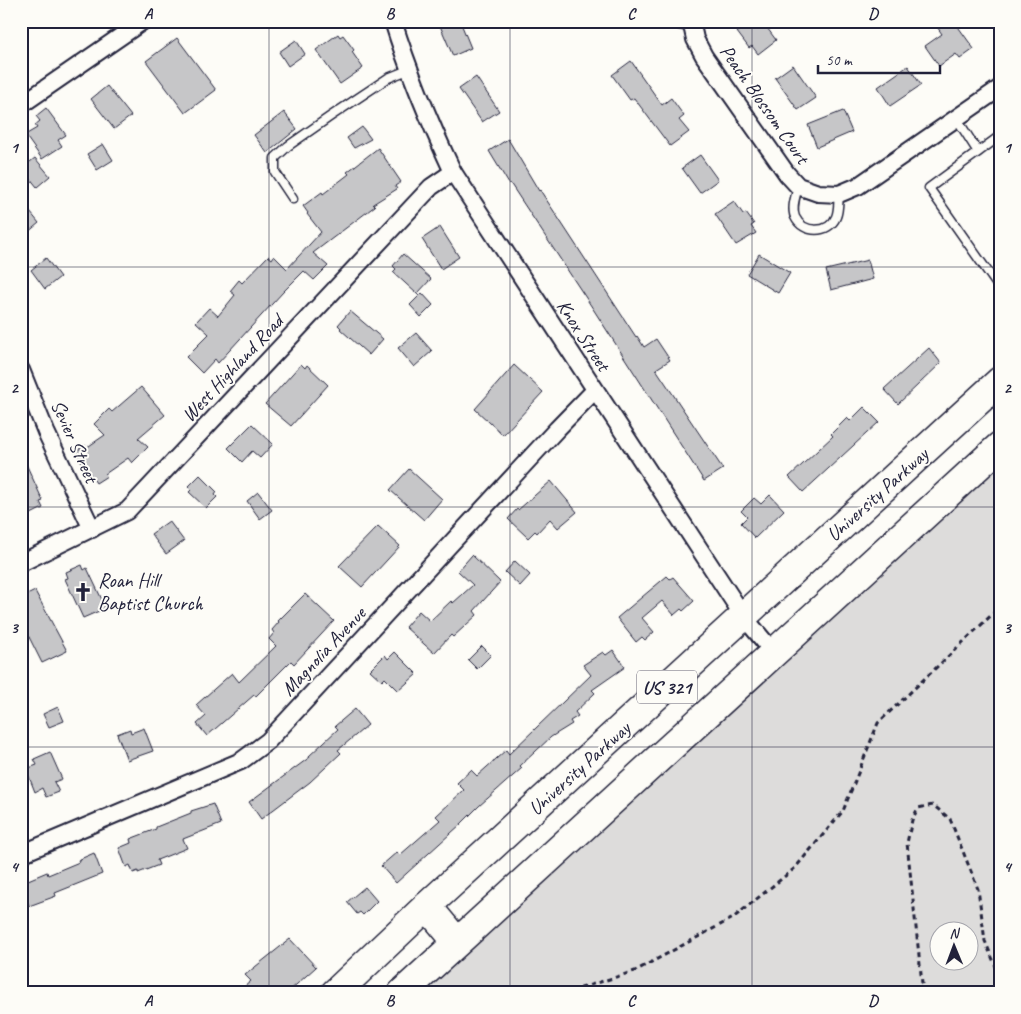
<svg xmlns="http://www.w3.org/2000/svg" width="1021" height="1014" viewBox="0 0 1021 1014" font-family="Caveat,sans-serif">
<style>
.green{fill:#dddcdb;stroke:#807f8b;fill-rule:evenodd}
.building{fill:#c6c6c8;stroke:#22223b}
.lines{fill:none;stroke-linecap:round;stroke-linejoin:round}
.service-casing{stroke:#22223b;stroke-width:11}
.minor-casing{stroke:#22223b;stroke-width:20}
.trunk-casing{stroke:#22223b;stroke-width:31}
.path{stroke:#22223b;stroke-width:3;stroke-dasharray:5 4;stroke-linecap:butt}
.service{stroke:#fdfcf7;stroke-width:8}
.minor{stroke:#fdfcf7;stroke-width:16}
.trunk{stroke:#fdfcf7;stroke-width:28}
.grid{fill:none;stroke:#22223b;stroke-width:1;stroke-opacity:0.55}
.labels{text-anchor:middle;stroke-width:4;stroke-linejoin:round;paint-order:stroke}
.shield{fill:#fdfcf7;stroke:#646373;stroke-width:1}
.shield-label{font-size:19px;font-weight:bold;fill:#22223b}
.street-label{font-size:20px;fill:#22223b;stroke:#fdfcf7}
.poi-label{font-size:20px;fill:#22223b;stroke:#fdfcf7;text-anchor:start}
.neatline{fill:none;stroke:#22223b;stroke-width:2}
.grid-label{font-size:16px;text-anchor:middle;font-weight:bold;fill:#22223b}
</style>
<rect width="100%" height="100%" fill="#fdfcf7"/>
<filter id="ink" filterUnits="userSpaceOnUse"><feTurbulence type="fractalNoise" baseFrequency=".02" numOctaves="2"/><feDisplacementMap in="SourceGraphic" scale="10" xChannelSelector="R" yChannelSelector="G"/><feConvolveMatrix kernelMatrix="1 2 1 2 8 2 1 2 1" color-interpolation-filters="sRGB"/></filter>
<g filter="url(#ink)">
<!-- green -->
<path class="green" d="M1000,462V993H423ZM938,932H968V962H938Z"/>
<!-- building -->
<g class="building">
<polygon points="438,21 460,21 471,48 453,56"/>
<polygon points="734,21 762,21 776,40 758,54 752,46 749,48 737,32 741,30"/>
<polygon points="933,21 954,21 974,49 960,59 956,54 939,66 925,46 942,34"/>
<polygon points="338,34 340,37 343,35 354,50 352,52 363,68 340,84 316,50"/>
<polygon points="177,38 216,90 185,113 146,61"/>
<polygon points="296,40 305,54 288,66 279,52"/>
<polygon points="631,61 662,105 671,98 684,116 679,120 689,132 670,146 634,98 630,100 612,75"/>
<polygon points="793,65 816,98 798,110 775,78"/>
<polygon points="908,66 921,85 890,106 878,87"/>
<polygon points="476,77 499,111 482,122 459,89"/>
<polygon points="107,86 131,116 114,129 91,99"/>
<polygon points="46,108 66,135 58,140 62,146 42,159 25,135 37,128 35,125 40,121 36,116"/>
<polygon points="843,111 852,132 817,147 808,125"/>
<polygon points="284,112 297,129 267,153 254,135"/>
<polygon points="362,127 371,139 354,148 347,138"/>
<polygon points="508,139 539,191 540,190 636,337 637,336 644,347 656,339 670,360 656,369 723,469 704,481 586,298 510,183 509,184 489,151"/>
<polygon points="103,144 113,160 97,170 87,154"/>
<polygon points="378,148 401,182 395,186 397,189 373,204 375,206 313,253 328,266 314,280 304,271 283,292 218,363 215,359 202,373 186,357 209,334 196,322 209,308 218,316 235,295 230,291 239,280 242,283 268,256 272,259 274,256 287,269 321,232 307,214 308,213 303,206 322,192 323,194 349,174 347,172"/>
<polygon points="700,155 718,180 700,193 682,168"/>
<polygon points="35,158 50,176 37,187 22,168"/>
<polygon points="21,201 39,223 21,238"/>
<polygon points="734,201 743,214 746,213 754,224 751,226 756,233 736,245 715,214"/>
<polygon points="440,227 459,257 441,269 422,239"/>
<polygon points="403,254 431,279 417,294 393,272 396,269 393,266"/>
<polygon points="759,254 790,273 778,293 747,274"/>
<polygon points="46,258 60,277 45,289 31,270"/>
<polygon points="868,260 873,279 831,290 826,270"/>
<polygon points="422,293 433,305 421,317 410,305"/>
<polygon points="350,311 383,339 369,355 340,329 341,328 338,325"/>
<polygon points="416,333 432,351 414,367 398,348"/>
<polygon points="929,348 941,363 898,404 884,389"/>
<polygon points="301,364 305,368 307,365 328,385 291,426 265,404"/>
<polygon points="514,365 543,392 503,435 475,409"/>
<polygon points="141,387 165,415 138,438 148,447 132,463 128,458 105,474 107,476 96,483 75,452 85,445 86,448 105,435 94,424 109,409 112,412"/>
<polygon points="864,407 879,422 803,492 789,477 833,436 831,434 847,418 850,421"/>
<polygon points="252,424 273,444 260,458 252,451 242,462 228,448"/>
<polygon points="21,453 43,501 40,502 43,508 27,516 21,503"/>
<polygon points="409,469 442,499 424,520 390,490"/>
<polygon points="200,475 217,492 215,495 217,497 206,508 189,492 191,490 188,487"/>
<polygon points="551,481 577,512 558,528 550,519 537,533 535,531 528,538 508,519 517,509 518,510"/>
<polygon points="258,492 272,510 260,519 247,501"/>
<polygon points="770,495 784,510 755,538 741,523 747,517 741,511 754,498 761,504"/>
<polygon points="169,521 184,541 166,554 151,534"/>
<polygon points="378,526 400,546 362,587 339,566"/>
<polygon points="472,555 500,582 474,611 477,615 453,637 451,635 434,653 405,627 419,611 430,621 451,601 453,603 473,585 458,571"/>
<polygon points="515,561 530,575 520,586 505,572"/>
<polygon points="82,565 84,570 87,568 106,608 83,618 65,579 68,578 66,572"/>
<polygon points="667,576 670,579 673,577 694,601 683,611 681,609 674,615 662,601 642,618 654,632 645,640 642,637 636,642 617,618"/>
<polygon points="35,591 67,651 42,663 21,621 21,598"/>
<polygon points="305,594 334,621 294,664 291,661 256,696 254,695 207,736 197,724 206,716 196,705 232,673 239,682 276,646 269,639 274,633 272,630 279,622 278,621"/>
<polygon points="482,646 491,655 477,669 468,660"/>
<polygon points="613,650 625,667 592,690 595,693 575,712 578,716 570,721 572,724 551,737 520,766 522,768 479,806 461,824 396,883 381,866 397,852 400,855 440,820 436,816 464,790 457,783 471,770 477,776 506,750 509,754 591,675 583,665 603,652 606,655"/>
<polygon points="395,652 417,674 398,691 385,678 382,681 370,670 385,655 388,659"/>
<polygon points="58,707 64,721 49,727 43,714"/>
<polygon points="355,709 368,725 338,750 341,753 310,782 261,819 249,802 310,757 309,756 338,729 335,726"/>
<polygon points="144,728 153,751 127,760 117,734 130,729 131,733"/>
<polygon points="50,752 62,779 54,782 59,792 46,797 42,788 35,792 26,769 37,765 34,759"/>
<polygon points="213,804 221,824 183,839 187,848 157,860 159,865 138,873 138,871 133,873 130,865 126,867 119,848 131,843 130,839 156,829 156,827 191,813 191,811"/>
<polygon points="94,853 102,874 55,893 56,896 29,906 21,883 47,872 48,875 79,862 78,860"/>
<polygon points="365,887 377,901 363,915 360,912 357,914 347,902"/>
<polygon points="290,939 316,967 287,993 237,993 251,981 245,975"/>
</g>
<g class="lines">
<!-- service casing -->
<g class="service-casing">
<g id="service">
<polyline points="662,21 692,28"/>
<polyline points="957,119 978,152"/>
<polyline points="1000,136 929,188 1000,289"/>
<path d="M798,186C796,196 791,207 795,217C803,234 829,234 836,217C839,210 838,201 839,194"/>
<polyline points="293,199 275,172 275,158 288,146 331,116 388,78 408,70"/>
</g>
</g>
<!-- minor casing -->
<g class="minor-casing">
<g id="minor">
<path d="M393,21C409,73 430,123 453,172L744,617L774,653"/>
<polyline points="691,21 695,39 704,56 787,174 798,186 818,193 839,194 858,186 1000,88"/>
<polyline points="21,105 143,21"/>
<polyline points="21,370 46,432 92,529"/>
<polyline points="21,563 127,511 431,187 453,172"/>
<polyline points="21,854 241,761 268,741 557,429 595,390"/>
</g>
</g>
<!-- trunk casing -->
<g class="trunk-casing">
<g id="trunk">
<polyline points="427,906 457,942"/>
<polyline points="335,993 427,906 1000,381"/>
<polyline points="402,993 1000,446"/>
</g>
</g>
<!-- path -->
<g class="path">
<polyline points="573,993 581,988 635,971 733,918 795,868 843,811 878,723 1000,607"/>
<polyline points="923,993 907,843 912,820 918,808 933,805 950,819 978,889 985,941 1000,976"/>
</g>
<!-- service -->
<use href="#service" class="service"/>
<!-- minor -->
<use href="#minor" class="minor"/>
<!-- trunk -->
<use href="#trunk" class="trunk"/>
</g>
</g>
<!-- grid -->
<path class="grid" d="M269,21V993M510,21V993M752,21V993M21,267H1000M21,507H1000M21,747H1000"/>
<!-- icons -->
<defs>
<g id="church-bare" transform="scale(1.5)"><path d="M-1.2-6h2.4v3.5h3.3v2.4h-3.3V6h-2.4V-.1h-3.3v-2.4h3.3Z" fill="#22223b" stroke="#fdfcf7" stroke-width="2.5" paint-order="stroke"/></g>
</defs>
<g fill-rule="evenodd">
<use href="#church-bare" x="83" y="592"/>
</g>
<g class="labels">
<!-- shield labels -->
<rect class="shield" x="637" y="670.5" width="60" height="33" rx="4"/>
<g class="shield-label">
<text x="667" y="694">US 321</text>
</g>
<!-- street labels -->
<g class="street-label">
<text transform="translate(765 104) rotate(55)" y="7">Peach Blossom Court</text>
<text transform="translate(584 335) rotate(57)" y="7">Knox Street</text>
<text transform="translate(232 368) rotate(-47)" y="7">West Highland Road</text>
<text transform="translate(75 441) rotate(66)" y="7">Sevier Street</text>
<text transform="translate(877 494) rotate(-42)" y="7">University Parkway</text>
<text transform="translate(323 651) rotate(-47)" y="7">Magnolia Avenue</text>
<text transform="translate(579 768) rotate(-42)" y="7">University Parkway</text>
</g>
<!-- poi labels -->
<g class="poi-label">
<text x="98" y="587">Roan Hill<tspan x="98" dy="23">Baptist Church</tspan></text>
</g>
</g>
<!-- margin -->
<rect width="1021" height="1014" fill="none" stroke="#fdfcf7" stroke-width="55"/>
<!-- north arrow -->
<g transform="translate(954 946) rotate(359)"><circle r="24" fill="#fdfcf7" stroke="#a5a5ac"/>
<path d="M0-4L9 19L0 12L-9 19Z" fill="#22223b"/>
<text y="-8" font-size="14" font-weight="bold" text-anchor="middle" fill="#22223b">N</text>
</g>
<!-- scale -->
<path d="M818 65v8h122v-8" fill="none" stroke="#22223b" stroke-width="2.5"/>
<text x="826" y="65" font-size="15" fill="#22223b" stroke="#fdfcf7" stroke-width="4" paint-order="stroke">50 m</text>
<rect x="28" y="28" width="966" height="958" class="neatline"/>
<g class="grid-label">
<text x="148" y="19">A</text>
<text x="390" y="19">B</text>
<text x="631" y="19">C</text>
<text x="873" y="19">D</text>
<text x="14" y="153">1</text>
<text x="1007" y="153">1</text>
<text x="14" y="393">2</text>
<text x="1007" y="393">2</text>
<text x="14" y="633">3</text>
<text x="1007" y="633">3</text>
<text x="14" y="872">4</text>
<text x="1007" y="872">4</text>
<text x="148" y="1006">A</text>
<text x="390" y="1006">B</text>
<text x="631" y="1006">C</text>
<text x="873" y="1006">D</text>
</g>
</svg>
